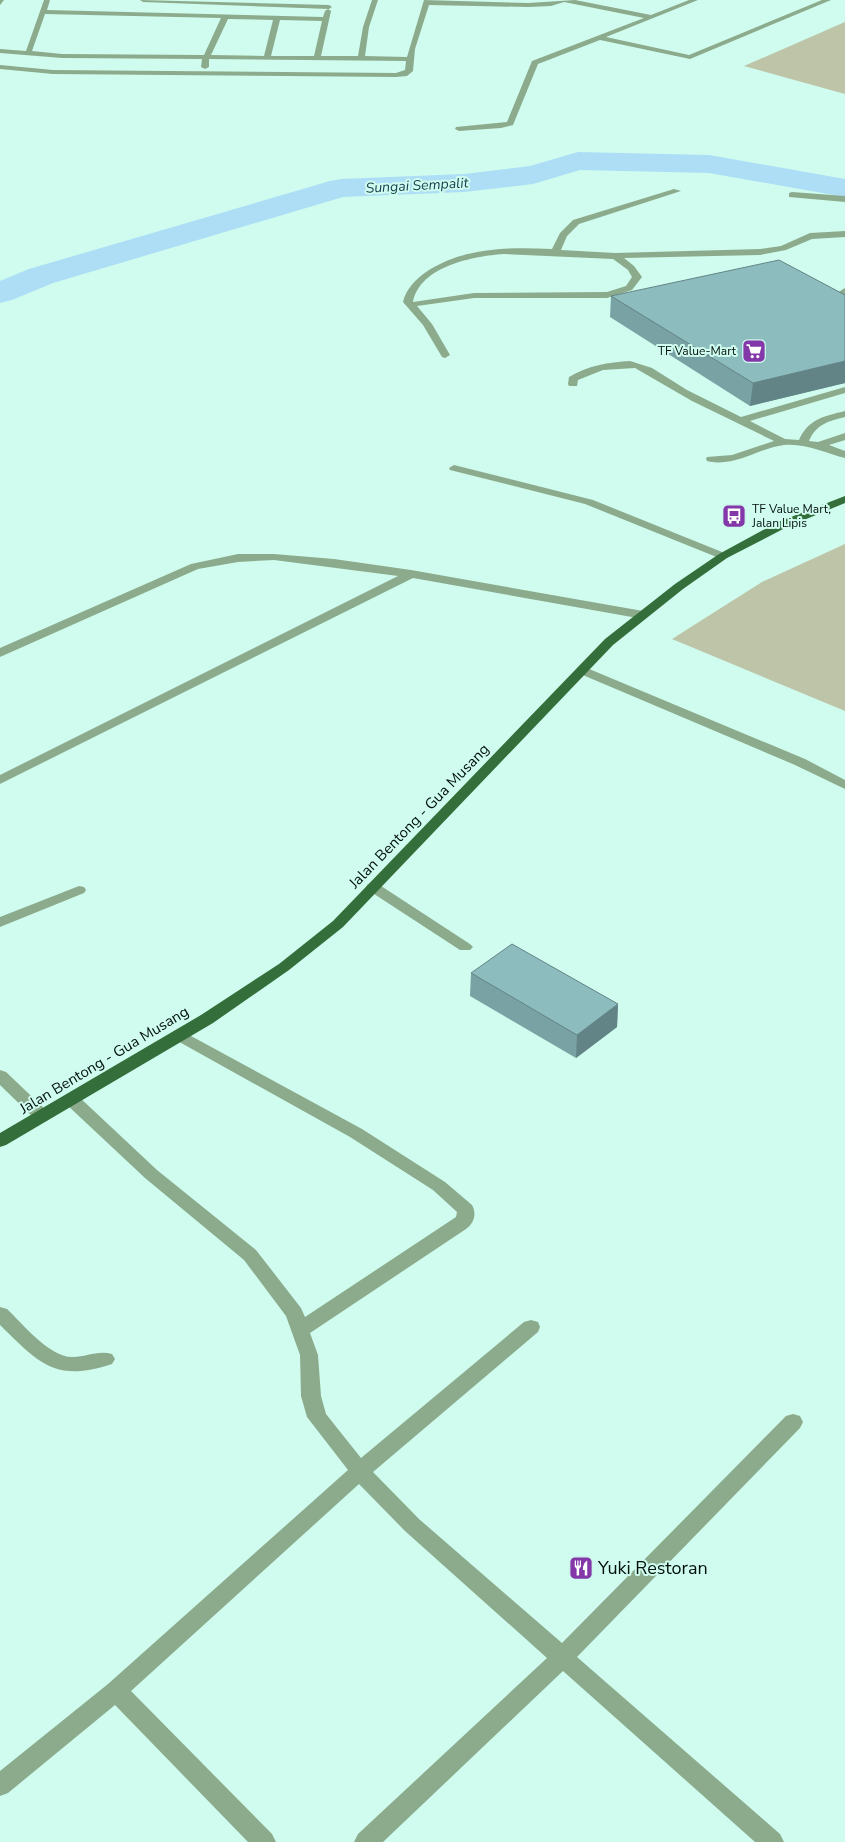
<svg xmlns="http://www.w3.org/2000/svg" width="845" height="1842" viewBox="0 0 845 1842" font-family="'Nunito Sans',sans-serif">
<style>
.green{fill:#bdc4a8}
.lines{fill:none;stroke-linecap:round;stroke-linejoin:round}
.river{fill:#addef6;fill-rule:evenodd}
.minor{fill:#8cab8d;fill-rule:evenodd}
.major{fill:#346f3b;fill-rule:evenodd}
.wall{fill:#79a2a4}
.shaded-wall{fill:#638486}
.building{fill:#8dbcbf;stroke:#638486}
.labels{text-anchor:middle;stroke-width:4;stroke-linejoin:round;paint-order:stroke}
.far-poi-label{font-size:12px;fill:#02100c;stroke:#cffcee;text-anchor:end}
.far-water-label{font-size:14px;font-style:italic;fill:#163f50;stroke:#cffcee}
.street-label{font-size:15px;fill:#02100c;stroke:#cffcee}
.near-poi-label{font-size:18px;fill:#02100c;stroke:#cffcee;text-anchor:start}
</style>
<rect width="100%" height="100%" fill="#cffcee"/>
<!-- green -->
<g class="green">
<polygon points="845,22 845,94 744,66"/>
<polygon points="845,544 845,711 672,639 762,582"/>
</g>
<g class="lines">
<!-- river -->
<polygon class="river" points="578,152 709,155 845,179 845,197 709,173 580,170 533,184 464,192 343,197 53,283 12,300 0,303 0,281 29,269 330,181 341,179 464,174 530,166"/>
<!-- minor -->
<g class="minor">
<polygon points="0,0 4,0 0,5"/>
<path d="M44,0H50L47,10L323,17L325,11L328,9L331,11L321,56H358L363,27L372,0H378L369,27L365,56L407,57L424,0L528,3L575,0L651,15L689,0H698L606,37L689,55L822,0H831L690,59L600,40L538,64L513,125L501,128L459,131L455,129L456,127L507,122L532,61L644,18L564,2L551,6L528,7L429,5L415,49L413,71L407,76L396,77L53,74L0,69V65L53,70L396,73L405,70L406,61L209,59V67L205,69L201,67L202,59L62,58L0,53V49L26,51ZM45,14L221,18L204,55L62,54L32,51ZM228,19L273,20L264,56L211,55ZM280,20L322,21L314,56H271Z"/>
<polygon points="140,0 329,5 332,7 329,9 143,2"/>
<path d="M674,189L681,191L579,224L567,236L561,250L615,253L760,249L781,246L810,233L845,231V237L812,239L786,250L760,255L624,258L634,266L642,277L632,290L607,298H474L417,306L432,324L450,355L445,358L442,357L423,325L403,302C406,289 415,280 426,272C464,247 508,247 552,249L560,233L573,220ZM504,254L613,259L628,270L632,277L626,286L607,292L474,293L413,302C420,266 474,256 504,254Z"/>
<polygon points="792,192 845,196 845,202 789,197 789,193"/>
<polygon points="845,288 845,309 842,308 837,300 837,293"/>
<path d="M630,361L652,368L687,390L741,417L845,387V393L750,421L785,439L799,440C808,419 825,416 845,411V417C829,421 816,424 809,441L818,442L845,433V440L829,445L845,451V458C825,453 806,443 784,445C758,448 735,468 707,461L706,459L707,457L732,455L774,441L692,401L635,368L603,370L578,380L577,386H569L568,384L569,377C587,366 609,362 630,361Z"/>
<polygon points="454,465 593,500 727,554 729,556 727,558 719,558 585,504 450,470 449,468"/>
<polygon points="238,554 274,554 334,559 411,570 643,611 649,615 643,619 413,578 0,784 0,775 398,576 274,560 238,562 198,569 0,657 0,648 191,564"/>
<polygon points="582,666 805,759 845,780 845,789 795,765 578,673 576,670 578,667"/>
<polygon points="373,883 378,884 470,944 473,947 470,950 460,950 368,890 366,887 368,884"/>
<polygon points="79,886 84,887 86,890 84,893 0,927 0,917"/>
<path d="M180,1030L362,1129L445,1182L472,1205C477,1214 474,1223 466,1229L310,1333L318,1355L321,1396L326,1414L361,1458L524,1322L531,1320L538,1322L540,1327L538,1332L373,1472L419,1519L562,1643L786,1416L793,1414L800,1416L803,1422L800,1428L577,1657L780,1834L784,1842H755L563,1671L383,1842H354L358,1834L547,1658L405,1531L359,1484L131,1691L272,1834L276,1842H248L115,1705L8,1793L0,1796V1771L108,1684L348,1470L307,1417L301,1396L300,1355L286,1316L244,1260L145,1178L66,1104L64,1100L66,1096L72,1094L78,1096L157,1170L256,1250L301,1308L305,1317L456,1217L457,1212L433,1190L350,1137L174,1039L172,1035L174,1031Z"/>
<polygon points="0,1070 6,1072 48,1112 50,1116 48,1120 42,1122 36,1120 0,1085"/>
<path d="M0,1307L7,1309C23,1324 50,1358 73,1357C86,1357 99,1350 112,1354L115,1359L112,1364C55,1383 39,1363 0,1325Z"/>
</g>
<!-- major -->
<polygon class="major" points="845,496 845,503 787,527 727,558 683,589 613,645 343,927 289,970 213,1023 6,1145 0,1147 0,1133 201,1015 279,964 333,921 605,639 675,584 719,554 778,522"/>
</g>
<!-- wall -->
<g class="wall">
<polygon points="845,295 845,383 750,406 610,317 611,296"/>
<polygon points="471,973 618,1004 617,1027 576,1058 470,996"/>
</g>
<!-- shaded-wall -->
<g class="shaded-wall">
<polygon points="845,361 845,383 750,406 753,383"/>
<polygon points="618,1004 617,1027 576,1058 577,1035"/>
</g>
<!-- building -->
<g class="building">
<polygon points="779,260 845,295 845,361 753,383 611,296"/>
<polygon points="512,944 618,1004 577,1035 471,973"/>
</g>
<!-- icons -->
<defs>
<g id="supermarket-square" transform="scale(1.25)"><rect x="-9" y="-9" width="18" height="18" rx="4" fill="#8337a8" stroke="#cffcee"/><path d="M-6-5.5h2.5l.6 2H6L4.5 2H-2.5L-4.4-4H-6ZM-1.5 3.2a1.3 1.3 0 1 0 .1 0ZM3 3.2a1.3 1.3 0 1 0 .1 0Z" fill="#fff"/></g>
<g id="bus-square" transform="scale(1.25)"><rect x="-9" y="-9" width="18" height="18" rx="4" fill="#8337a8" stroke="#cffcee"/><path d="M-5-6H5V4H4V6H2V4H-2V6H-4V4H-5ZM-3.5-4V0h7V-4ZM-3.5 1.2v1.5H-2V1.2ZM2 1.2v1.5H3.5V1.2Z" fill="#fff"/></g>
<g id="restaurant-square" transform="scale(1.25)"><rect x="-9" y="-9" width="18" height="18" rx="4" fill="#8337a8" stroke="#cffcee"/><path d="M-5-6h1v4h1v-4h1v4h1v-4h1v5L-1.5 .5V6h-2V.5L-5-1ZM5-6V6H3V1.5H1.5Q1.5-4 5-6Z" fill="#fff"/></g>
</defs>
<g fill-rule="evenodd">
<use href="#supermarket-square" x="754" y="351"/>
<use href="#bus-square" x="734" y="516"/>
<use href="#restaurant-square" x="581" y="1568"/>
</g>
<g class="labels">
<!-- far-poi labels -->
<g class="far-poi-label">
<text x="736" y="355">TF Value-Mart</text>
<text x="752" y="513" text-anchor="start">TF Value Mart,<tspan x="752" dy="14">Jalan Lipis</tspan></text>
</g>
<!-- far-water labels -->
<g class="far-water-label">
<text transform="translate(417 185) rotate(-3)" y="5">Sungai Sempalit</text>
</g>
<!-- street labels -->
<g class="street-label">
<text transform="translate(419 816) rotate(-46)" y="5">Jalan Bentong - Gua Musang</text>
<text transform="translate(104 1060) rotate(-31)" y="5">Jalan Bentong - Gua Musang</text>
</g>
<!-- near-poi labels -->
<g class="near-poi-label">
<text x="598" y="1574">Yuki Restoran</text>
</g>
</g>
</svg>
